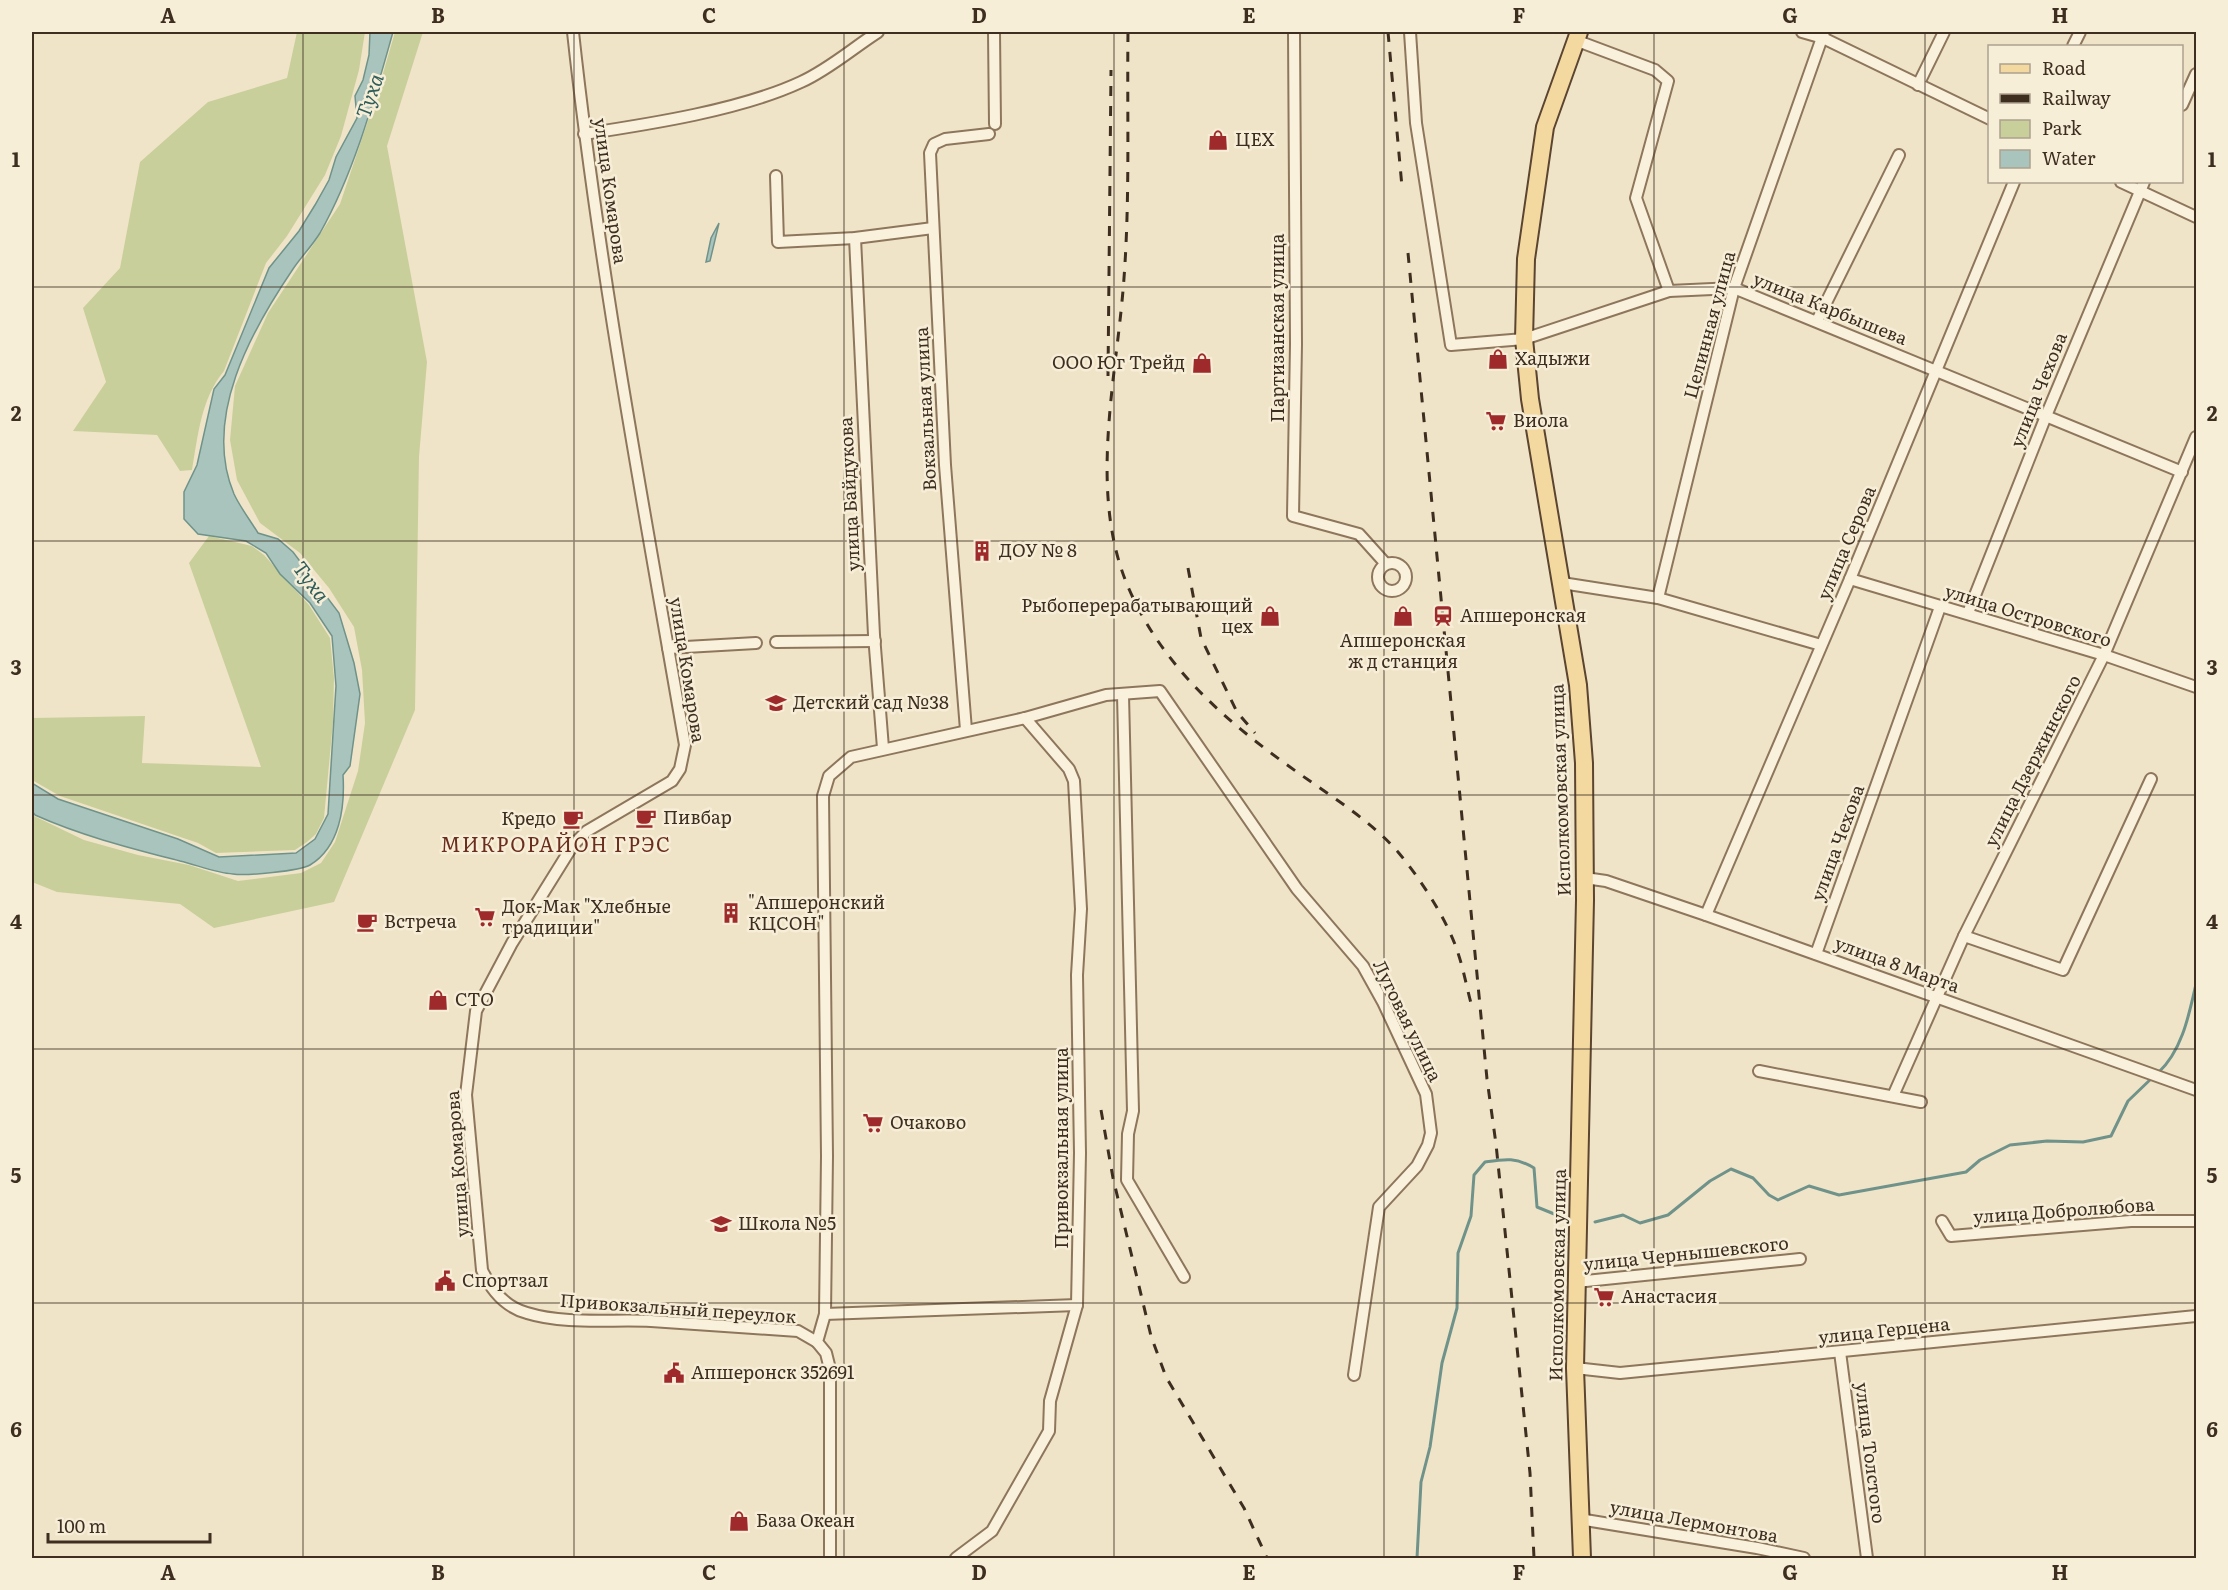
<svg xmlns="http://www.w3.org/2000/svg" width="2228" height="1590" viewBox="0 0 2228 1590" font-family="Literata,serif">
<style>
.green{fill:#c9cf9b}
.water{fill:#a9c4bc;stroke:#6f938a;stroke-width:1.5}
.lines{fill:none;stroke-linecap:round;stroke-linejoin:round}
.stream{stroke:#6f938a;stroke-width:3}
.minor-casing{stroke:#8d765c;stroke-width:14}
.primary-casing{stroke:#5b4430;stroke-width:20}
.minor{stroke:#faf1dc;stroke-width:10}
.primary{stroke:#f3d9a0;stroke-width:16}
.rail{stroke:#3d2e20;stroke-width:3;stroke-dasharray:10 10;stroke-linecap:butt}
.grid{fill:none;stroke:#3d2e20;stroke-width:1.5;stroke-opacity:0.55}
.labels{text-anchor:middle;stroke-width:5;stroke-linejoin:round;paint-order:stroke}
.poi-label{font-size:18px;fill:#3d2e20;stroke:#f7eed8;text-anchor:start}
.street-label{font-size:18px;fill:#3d2e20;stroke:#f7eed8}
.water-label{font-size:20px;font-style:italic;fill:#2f5d5a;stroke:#f7eed8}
.neighbourhood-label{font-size:20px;letter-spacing:1.5px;fill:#6b2e1e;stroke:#f7eed8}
.neatline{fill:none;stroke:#3d2e20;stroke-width:2}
.grid-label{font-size:20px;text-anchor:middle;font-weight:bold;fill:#3d2e20}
</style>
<rect width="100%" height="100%" fill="#f0e4c8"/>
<!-- green -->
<g class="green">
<path d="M297,32H365L359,70L341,136L325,175L287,236L266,263L224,371C201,399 198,435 192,470L180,471L157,435L73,431L106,382L83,308L120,268L140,162L208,102L287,78Z"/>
<polygon points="395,32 423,32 387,146 427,362 419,457 415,710 334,902 214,928 180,904 57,892 32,882 32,815 84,840 138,855 189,865 238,881 301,873 321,863 335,842 358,771 365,723 362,670 354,627 329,588 300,553 260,523 237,480 230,440 235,386 268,313 340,204 377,94"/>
<polygon points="209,536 252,546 264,555 309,605 330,638 334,678 333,722 324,818 316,834 307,842 295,850 216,853 198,843 60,796 32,780 32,718 145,716 142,763 261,767 189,563"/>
</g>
<!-- water -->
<g class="water">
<path d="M370,32H393C374,99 355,171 320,233C312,246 301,257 293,269C251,331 202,418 234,494C240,507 250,520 258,533L278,539L293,552L339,613L354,663L360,694L350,766L343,775C345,807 340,847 310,865C300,871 246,876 233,874C216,873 197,865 180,861C130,848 82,836 35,815L32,811V783L58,799L178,839L219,857L296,853L315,839L328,814L336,686L332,636L310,603L280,574L266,553L246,541L198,534L184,519V492L197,465L214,389L225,375L269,268L299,231L315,205L329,180L336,157L357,118L355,96L363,80L369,55Z"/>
<polygon points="719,223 710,261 706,262 711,238"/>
</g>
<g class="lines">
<!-- stream -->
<g class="stream">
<path d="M2158,1073C2182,1051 2189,1015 2196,984"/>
<polyline points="1595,1222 1623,1215 1640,1223 1668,1215 1710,1181 1731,1169 1753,1178 1769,1195 1778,1200 1809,1186 1839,1195 1966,1172 1980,1160 2010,1145 2047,1141 2083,1142 2111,1136 2128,1101 2153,1077"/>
<path d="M1417,1558L1421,1482L1430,1447L1442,1363L1457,1308L1458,1253L1471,1216L1474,1175L1485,1162C1505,1159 1516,1157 1534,1168L1537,1207L1569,1220"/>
</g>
<!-- minor casing -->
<g class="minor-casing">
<g id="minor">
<path d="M573,32C599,271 644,508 685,745L680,769L672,781L587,831L573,845L512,943L476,1011L466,1095L482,1270C491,1290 505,1307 527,1313C566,1325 611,1319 651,1321C700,1324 749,1328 798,1331L817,1342"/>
<polyline points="994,32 995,124"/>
<polyline points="1294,32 1296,344 1293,516 1359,534 1386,564"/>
<polyline points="1410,32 1416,123 1451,345 1524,339 1669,291 1734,288 2182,472"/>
<polyline points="1802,32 1823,38 1990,119"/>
<polyline points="1575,40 1655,70 1668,81 1636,198 1669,291"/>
<polyline points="2073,46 2080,32"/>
<polyline points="1918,85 1944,32"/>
<polyline points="2182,105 2196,74"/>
<path d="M584,134C650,124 741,110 801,82C828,70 853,48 878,32"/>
<polyline points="776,176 778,242 855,238 933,228"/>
<polyline points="2121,182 2196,217"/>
<polyline points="855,238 874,635 883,748"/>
<polyline points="1817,321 1899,155"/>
<circle cx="1392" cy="577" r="14"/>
<polyline points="1850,579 2104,655 2196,687"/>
<polyline points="1562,583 1658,598 1821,645"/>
<polyline points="1658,598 1734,288 1824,32"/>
<polyline points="1968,613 2046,416 2144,182"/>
<polyline points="776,642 875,641"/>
<polyline points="668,648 756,643"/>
<polyline points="1123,695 1133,1111 1128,1134 1127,1180 1184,1277"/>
<polyline points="966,730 945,465 930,153 934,144 945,139 989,134"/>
<polyline points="1585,878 1606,881 1706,915 2196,1090"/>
<polyline points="1706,915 1850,579 2014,182"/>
<polyline points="1964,936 2063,970 2151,779"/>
<polyline points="1816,954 1940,607"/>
<polyline points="1759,1071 1921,1102"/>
<polyline points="1893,1096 1964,936 2104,655 2196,437"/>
<polyline points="1942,1221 1951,1236 2131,1221 2196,1221"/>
<polyline points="1576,1282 1800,1259"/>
<polyline points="825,1314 1077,1305"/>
<polyline points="1840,1352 1867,1558"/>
<polyline points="1575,1368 1620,1373 2196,1316"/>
<polyline points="1579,1519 1757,1548 1804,1558"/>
<polyline points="830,1558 830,1369 826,1353 817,1342 825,1314 827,1156 823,796 829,776 851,757 1025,718 1106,695 1160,691 1297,889 1363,966 1383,1002 1426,1094 1431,1133 1428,1145 1417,1166 1379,1207 1354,1375"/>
<polyline points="956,1558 992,1531 1049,1431 1050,1401 1077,1305 1080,1153 1077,975 1081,909 1074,781 1069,769 1025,718"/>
</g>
</g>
<!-- primary casing -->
<g class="primary-casing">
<polyline id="primary" points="1579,32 1545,127 1526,259 1524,339 1530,399 1578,685 1584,763 1585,900 1575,1368 1582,1558"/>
</g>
<!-- minor -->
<use href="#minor" class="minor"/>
<!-- primary -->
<use href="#primary" class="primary"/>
<!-- rail -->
<g class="rail">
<path d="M1128,32C1127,113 1130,197 1124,278C1117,378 1087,493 1129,589C1164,669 1228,723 1297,772C1332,797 1370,820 1398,852C1420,878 1448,921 1458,953C1464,971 1467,989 1472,1007"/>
<polyline points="1388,32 1402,187"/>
<polyline points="1408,253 1487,1079 1496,1144 1530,1473 1534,1558"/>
<polyline points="1108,376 1111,70"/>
<polyline points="1188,568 1201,638 1237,712 1255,733"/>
<polyline points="1101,1110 1113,1178 1151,1336 1166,1377 1244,1508 1267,1558"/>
</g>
</g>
<!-- grid -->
<path class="grid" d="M303,32V1558M574,32V1558M844,32V1558M1114,32V1558M1384,32V1558M1654,32V1558M1925,32V1558M32,287H2196M32,541H2196M32,795H2196M32,1049H2196M32,1303H2196"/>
<!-- icons -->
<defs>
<g id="shop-bare" transform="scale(1.62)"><path d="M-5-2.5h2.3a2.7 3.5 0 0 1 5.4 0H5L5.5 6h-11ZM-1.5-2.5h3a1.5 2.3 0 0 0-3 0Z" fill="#9e2a2b" stroke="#f7eed8" stroke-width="2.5" paint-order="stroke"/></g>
<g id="supermarket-bare" transform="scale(1.62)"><path d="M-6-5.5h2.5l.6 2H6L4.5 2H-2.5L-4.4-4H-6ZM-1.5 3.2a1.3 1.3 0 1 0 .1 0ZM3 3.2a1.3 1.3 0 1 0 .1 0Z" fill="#9e2a2b" stroke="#f7eed8" stroke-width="2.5" paint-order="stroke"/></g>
<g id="building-bare" transform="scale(1.62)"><path d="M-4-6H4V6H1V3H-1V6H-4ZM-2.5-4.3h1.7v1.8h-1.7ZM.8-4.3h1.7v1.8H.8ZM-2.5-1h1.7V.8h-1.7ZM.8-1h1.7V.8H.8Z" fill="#9e2a2b" stroke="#f7eed8" stroke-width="2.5" paint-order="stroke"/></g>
<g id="station-bare" transform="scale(1.62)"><path d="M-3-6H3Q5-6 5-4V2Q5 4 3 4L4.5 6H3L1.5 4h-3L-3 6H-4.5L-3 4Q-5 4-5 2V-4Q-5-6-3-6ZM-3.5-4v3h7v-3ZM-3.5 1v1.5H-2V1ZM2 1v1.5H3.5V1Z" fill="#9e2a2b" stroke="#f7eed8" stroke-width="2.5" paint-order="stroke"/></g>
<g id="school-bare" transform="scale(1.62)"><path d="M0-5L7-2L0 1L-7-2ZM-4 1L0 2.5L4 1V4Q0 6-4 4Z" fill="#9e2a2b" stroke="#f7eed8" stroke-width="2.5" paint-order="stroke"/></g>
<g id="cafe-bare" transform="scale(1.62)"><path d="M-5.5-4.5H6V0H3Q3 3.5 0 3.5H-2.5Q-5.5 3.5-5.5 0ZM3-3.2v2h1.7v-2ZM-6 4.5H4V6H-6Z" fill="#9e2a2b" stroke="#f7eed8" stroke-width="2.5" paint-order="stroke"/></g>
<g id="civic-bare" transform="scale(1.62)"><path d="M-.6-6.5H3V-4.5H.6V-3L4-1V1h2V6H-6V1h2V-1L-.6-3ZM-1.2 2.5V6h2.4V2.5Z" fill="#9e2a2b" stroke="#f7eed8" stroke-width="2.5" paint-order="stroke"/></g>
</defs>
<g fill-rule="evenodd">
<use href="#shop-bare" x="1218" y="140"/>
<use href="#shop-bare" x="1498" y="359"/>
<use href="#shop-bare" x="1202" y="363"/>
<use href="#supermarket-bare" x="1496" y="421"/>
<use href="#building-bare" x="982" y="551"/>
<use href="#shop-bare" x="1270" y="616"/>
<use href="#shop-bare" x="1403" y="616"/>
<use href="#station-bare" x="1443" y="616"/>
<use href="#school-bare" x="776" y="703"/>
<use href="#cafe-bare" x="646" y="818"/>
<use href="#cafe-bare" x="573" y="819"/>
<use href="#building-bare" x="731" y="913"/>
<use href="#supermarket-bare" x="485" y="917"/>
<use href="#cafe-bare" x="367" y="922"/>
<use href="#shop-bare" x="438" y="1000"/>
<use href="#supermarket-bare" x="873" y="1123"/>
<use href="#school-bare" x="721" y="1224"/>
<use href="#civic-bare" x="445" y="1281"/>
<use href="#supermarket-bare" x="1604" y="1297"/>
<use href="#civic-bare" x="674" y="1373"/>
<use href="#shop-bare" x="739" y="1521"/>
</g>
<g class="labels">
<!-- poi labels -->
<g class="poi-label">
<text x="1235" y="146">ЦЕХ</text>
<text x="1515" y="365">Хадыжи</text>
<text x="1185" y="369" text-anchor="end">ООО Юг Трейд</text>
<text x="1513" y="427">Виола</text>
<text x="999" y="557">ДОУ № 8</text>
<text x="1253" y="612" text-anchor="end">Рыбоперерабатывающий<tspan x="1253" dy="21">цех</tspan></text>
<text x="1460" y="622">Апшеронская</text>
<text x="1403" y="647" text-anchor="middle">Апшеронская<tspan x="1403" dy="21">ж д станция</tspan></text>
<text x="793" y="709">Детский сад №38</text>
<text x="663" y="824">Пивбар</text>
<text x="556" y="825" text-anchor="end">Кредо</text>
<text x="748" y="909">"Апшеронский<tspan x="748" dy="21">КЦСОН"</tspan></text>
<text x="502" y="913">Док-Мак "Хлебные<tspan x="502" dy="21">традиции"</tspan></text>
<text x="384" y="928">Встреча</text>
<text x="455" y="1006">СТО</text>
<text x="890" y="1129">Очаково</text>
<text x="738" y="1230">Школа №5</text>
<text x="462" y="1287">Спортзал</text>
<text x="1621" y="1303">Анастасия</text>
<text x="691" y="1379">Апшеронск 352691</text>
<text x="756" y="1527">База Океан</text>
</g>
<!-- street labels -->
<g class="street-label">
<text transform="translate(610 191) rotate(82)" y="6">улица Комарова</text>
<text transform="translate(1830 309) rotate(22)" y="6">улица Карбышева</text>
<text transform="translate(1710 325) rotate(-75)" y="6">Целинная улица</text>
<text transform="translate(1278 328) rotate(-90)" y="6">Партизанская улица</text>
<text transform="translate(2039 390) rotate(-68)" y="6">улица Чехова</text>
<text transform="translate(926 409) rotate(-93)" y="6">Вокзальная улица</text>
<text transform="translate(850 494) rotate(-93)" y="6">улица Байдукова</text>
<text transform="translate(1847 543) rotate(-67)" y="6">улица Серова</text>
<text transform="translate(2028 616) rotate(17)" y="6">улица Островского</text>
<text transform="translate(687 670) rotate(81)" y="6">улица Комарова</text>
<text transform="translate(2033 761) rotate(-63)" y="6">улица Дзержинского</text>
<text transform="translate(1561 790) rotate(-92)" y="6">Исполкомовская улица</text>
<text transform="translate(1838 843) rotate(-70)" y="6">улица Чехова</text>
<text transform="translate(1897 965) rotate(20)" y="6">улица 8 Марта</text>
<text transform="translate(1407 1021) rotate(64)" y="6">Луговая улица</text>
<text transform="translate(1062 1148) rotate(-90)" y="6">Привокзальная улица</text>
<text transform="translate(458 1164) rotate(-94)" y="6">улица Комарова</text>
<text transform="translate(2064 1211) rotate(-4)" y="6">улица Добролюбова</text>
<text transform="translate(1686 1254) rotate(-6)" y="6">улица Чернышевского</text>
<text transform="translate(1558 1275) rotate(-89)" y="6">Исполкомовская улица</text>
<text transform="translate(678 1309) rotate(4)" y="6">Привокзальный переулок</text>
<text transform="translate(1884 1331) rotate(-6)" y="6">улица Герцена</text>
<text transform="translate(1870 1453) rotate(83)" y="6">улица Толстого</text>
<text transform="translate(1694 1522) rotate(10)" y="6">улица Лермонтова</text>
</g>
<!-- water labels -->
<g class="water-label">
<text transform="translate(370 96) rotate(-71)" y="7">Туха</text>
<text transform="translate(311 582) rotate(53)" y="7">Туха</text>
</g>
<!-- neighbourhood labels -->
<g class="neighbourhood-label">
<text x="556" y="852">МИКРОРАЙОН ГРЭС</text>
</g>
</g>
<!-- border -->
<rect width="2228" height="1590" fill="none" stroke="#f7eed8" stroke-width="66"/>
<!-- legend -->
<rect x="1988" y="45" width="195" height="138" fill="#f7eed8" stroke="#ada18e" stroke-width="1.5"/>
<rect x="2000" y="64" width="30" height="9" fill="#f3d9a0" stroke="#ada18e" stroke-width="1.5"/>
<text x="2042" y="75" font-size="18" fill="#3d2e20">Road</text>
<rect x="2000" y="94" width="30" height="9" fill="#3d2e20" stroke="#ada18e" stroke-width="1.5"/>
<text x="2042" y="105" font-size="18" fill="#3d2e20">Railway</text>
<rect x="2000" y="120" width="30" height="18" fill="#c9cf9b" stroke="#ada18e" stroke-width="1.5"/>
<text x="2042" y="135" font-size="18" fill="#3d2e20">Park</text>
<rect x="2000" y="150" width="30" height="18" fill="#a9c4bc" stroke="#ada18e" stroke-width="1.5"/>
<text x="2042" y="165" font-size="18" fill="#3d2e20">Water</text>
<!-- scale -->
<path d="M48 1533v9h162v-9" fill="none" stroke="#3d2e20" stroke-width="3"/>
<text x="57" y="1533" font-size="18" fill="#3d2e20" stroke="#f7eed8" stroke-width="4.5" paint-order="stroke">100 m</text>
<rect x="33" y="33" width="2162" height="1524" class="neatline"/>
<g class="grid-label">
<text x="168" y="23">A</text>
<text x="438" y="23">B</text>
<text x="709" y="23">C</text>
<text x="979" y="23">D</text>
<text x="1249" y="23">E</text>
<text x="1519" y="23">F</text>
<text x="1790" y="23">G</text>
<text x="2060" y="23">H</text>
<text x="16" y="167">1</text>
<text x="2212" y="167">1</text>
<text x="16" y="421">2</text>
<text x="2212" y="421">2</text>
<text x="16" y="675">3</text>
<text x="2212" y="675">3</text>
<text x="16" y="929">4</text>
<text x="2212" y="929">4</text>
<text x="16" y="1183">5</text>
<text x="2212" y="1183">5</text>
<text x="16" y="1437">6</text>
<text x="2212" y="1437">6</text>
<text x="168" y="1580">A</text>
<text x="438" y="1580">B</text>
<text x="709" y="1580">C</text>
<text x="979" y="1580">D</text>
<text x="1249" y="1580">E</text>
<text x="1519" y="1580">F</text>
<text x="1790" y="1580">G</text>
<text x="2060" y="1580">H</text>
</g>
</svg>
